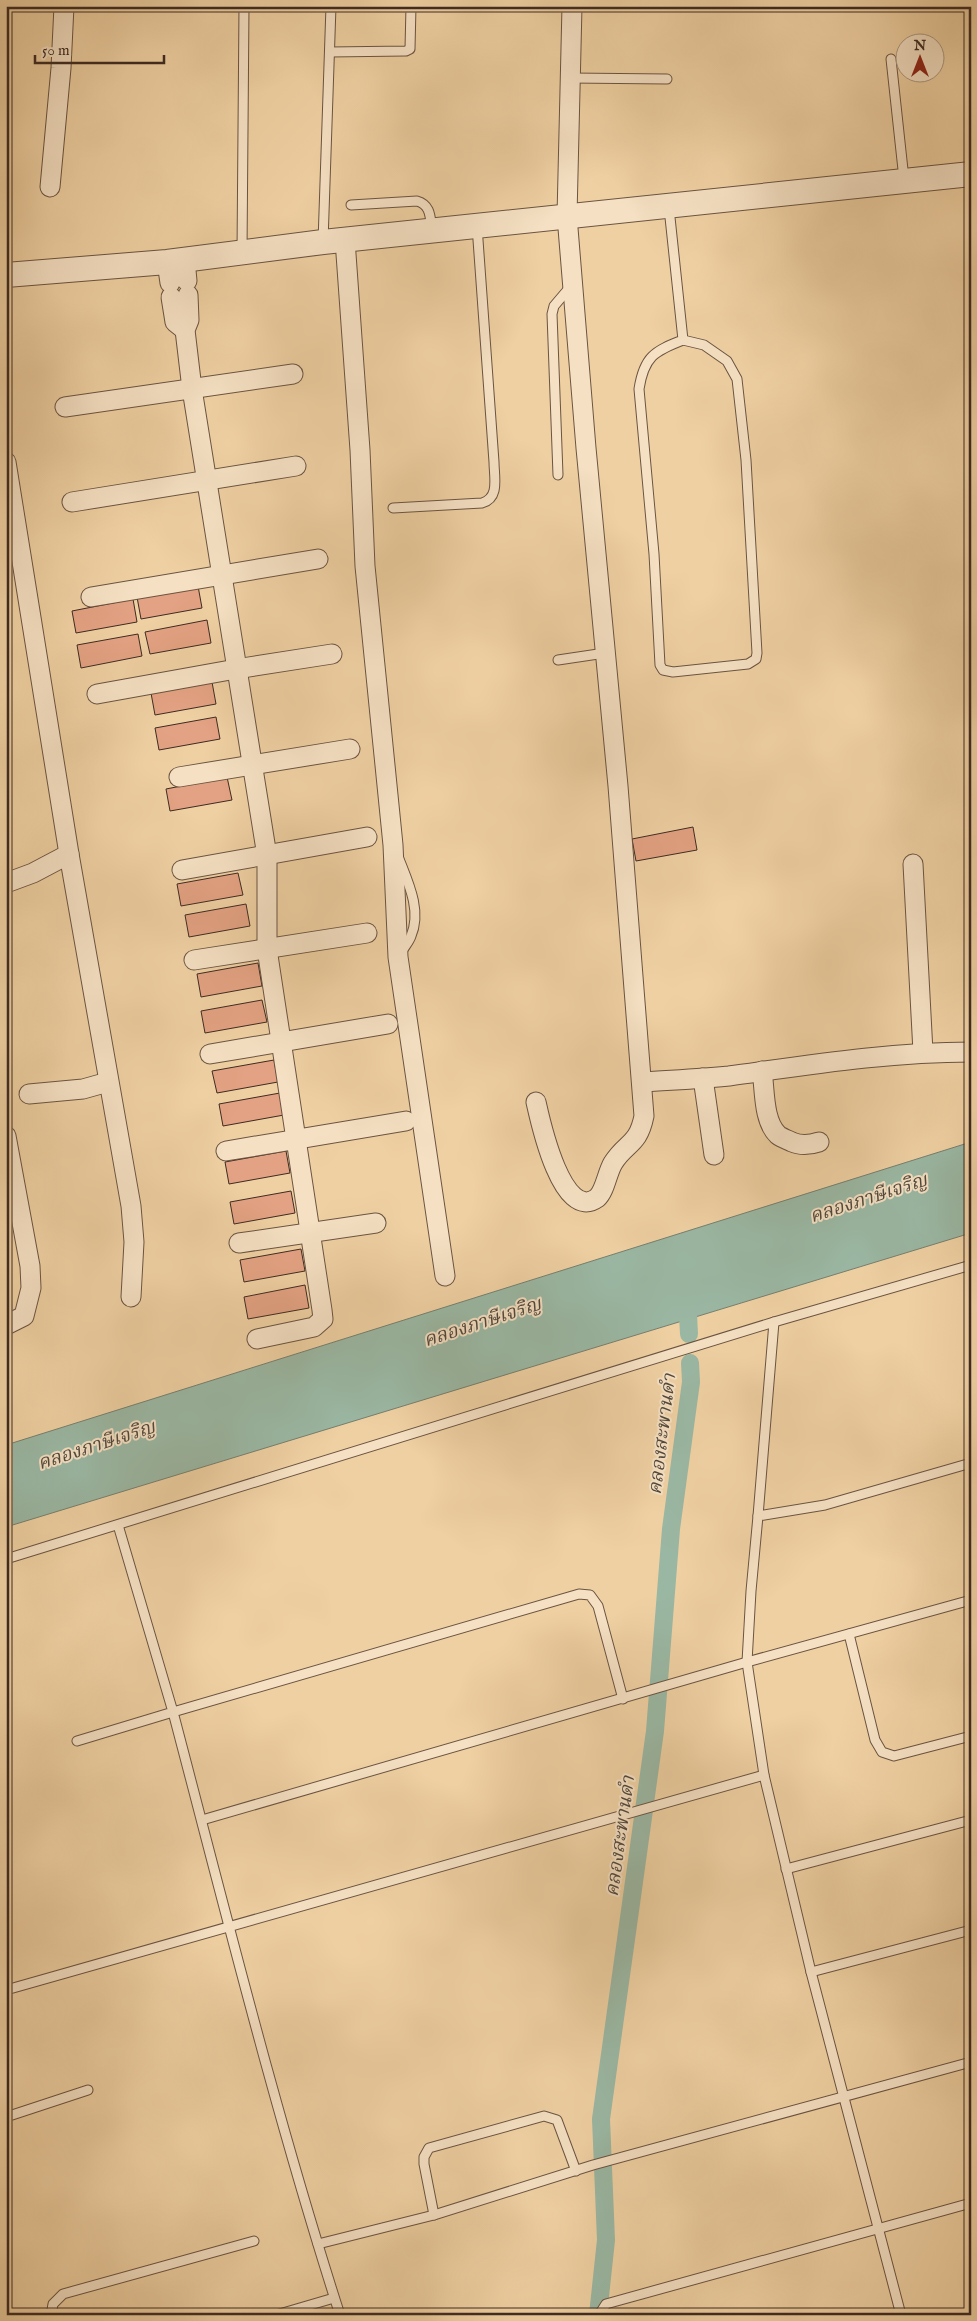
<svg xmlns="http://www.w3.org/2000/svg" width="977" height="2321" viewBox="0 0 977 2321" font-family="'IM FELL English','Noto Serif Thai',serif">
<style>
.water{fill:#9ab7a3;stroke:#757f6f}
.lines{fill:none;stroke-linecap:round;stroke-linejoin:round}
.canal{stroke:#9ab7a3;stroke-width:18}
.building{fill:#e3a283;stroke:#3d2b22}
.service-casing{stroke:#6a5442;stroke-width:11}
.minor-casing{stroke:#6a5442;stroke-width:21}
.tertiary-casing{stroke:#6a5442;stroke-width:26}
.service{stroke:#f5e0c3;stroke-width:9}
.minor{stroke:#f5e0c3;stroke-width:19}
.tertiary{stroke:#f5e0c3;stroke-width:24}
.labels{text-anchor:middle;stroke-width:4;stroke-linejoin:round;paint-order:stroke}
.water-label{font-size:19px;font-style:italic;fill:#50473c;stroke:#f5e0c3}
</style>
<rect width="100%" height="100%" fill="#efd0a2"/>
<filter id="stains"><feTurbulence type="fractalNoise" baseFrequency=".004" numOctaves="4"/><feColorMatrix values="0 0 0 0 .2 0 0 0 0 .09 0 0 0 0 .02 0 0 0 .5 -.17"/></filter>
<radialGradient id="worn" r=".72"><stop offset=".6" stop-color="#630" stop-opacity="0"/><stop offset="1" stop-color="#630" stop-opacity=".3"/></radialGradient>
<!-- water -->
<polygon class="water" points="971,1142 971,1233 6,1527 6,1445"/>
<g class="lines">
<!-- canal -->
<g class="canal">
<polyline points="687,1295 689,1334"/>
<polyline points="598,2315 606,2240 601,2119 655,1731 671,1529 691,1382 690,1363"/>
</g>
</g>
<!-- building -->
<g class="building">
<polygon points="198,586 202,608 141,619 137,597"/>
<polygon points="133,599 137,622 76,633 72,611"/>
<polygon points="207,620 211,643 150,654 145,632"/>
<polygon points="138,634 142,656 81,668 77,645"/>
<polygon points="212,682 216,704 155,715 151,693"/>
<polygon points="216,717 220,739 159,750 155,728"/>
<polygon points="227,777 232,800 170,811 166,789"/>
<polygon points="693,827 697,850 636,861 632,839"/>
<polygon points="238,873 243,895 181,906 177,884"/>
<polygon points="246,904 250,926 189,937 185,915"/>
<polygon points="258,963 262,986 201,997 197,974"/>
<polygon points="262,1000 267,1022 205,1033 201,1011"/>
<polygon points="274,1060 278,1082 217,1093 212,1071"/>
<polygon points="280,1093 284,1115 223,1126 219,1104"/>
<polygon points="286,1151 290,1173 229,1184 225,1162"/>
<polygon points="291,1191 295,1213 234,1224 230,1202"/>
<polygon points="301,1249 305,1271 244,1282 240,1260"/>
<polygon points="305,1285 309,1308 248,1319 244,1297"/>
</g>
<g class="lines">
<!-- service casing -->
<g class="service-casing">
<g id="service">
<polyline points="330,52 406,51 410,49 411,6"/>
<polyline points="891,59 904,179"/>
<polyline points="570,78 667,79"/>
<path d="M351,205L417,201C431,205 430,217 432,230"/>
<path d="M669,208L683,340C654,351 644,357 639,389L654,554L660,665L663,670L673,672L748,664L756,659L757,653L746,460L737,379L727,361L704,345L683,340"/>
<polyline points="323,242 331,6"/>
<polyline points="242,252 244,6"/>
<polyline points="558,475 552,314 554,306 571,286"/>
<path d="M393,508L482,503C500,498 494,477 494,462L477,226"/>
<polyline points="558,660 605,653"/>
<path d="M399,859C408,882 422,911 411,936C409,942 404,947 401,953"/>
<polyline points="758,1516 774,1322"/>
<polyline points="6,1559 774,1322 971,1265"/>
<polyline points="849,1634 875,1740 882,1752 894,1756 971,1736"/>
<polyline points="77,1741 173,1712 118,1525"/>
<polyline points="202,1820 747,1662 971,1600"/>
<polyline points="786,1869 971,1820"/>
<polyline points="811,1972 971,1930"/>
<polyline points="6,1990 764,1775"/>
<polyline points="6,2117 88,2090"/>
<polyline points="434,2215 424,2164 424,2157 429,2148 544,2116 557,2120 576,2171"/>
<polyline points="318,2244 434,2215 593,2165 971,2062"/>
<polyline points="51,2315 53,2304 63,2294 254,2241"/>
<polyline points="276,2315 334,2298"/>
<path d="M340,2315C276,2116 226,1913 173,1712L579,1594L590,1595L598,1606L623,1699"/>
<polyline points="599,2315 606,2304 971,2203"/>
<polyline points="901,2315 811,1972 764,1775 747,1662 751,1591 758,1516 825,1505 971,1463"/>
</g>
</g>
<!-- minor casing -->
<g class="minor-casing">
<g id="minor">
<polyline points="50,187 61,68 64,6"/>
<polyline points="345,240 360,450 365,566 393,845 398,957 445,1276"/>
<polyline points="185,260 187,281"/>
<polyline points="167,262 170,283"/>
<polyline points="188,295 189,320 185,330 192,389 267,856 267,949 322,1310 323,1319 314,1327 257,1339"/>
<polyline points="171,297 175,322 185,330"/>
<polyline points="65,407 293,374"/>
<polyline points="6,462 69,854 131,1206 134,1242 131,1297"/>
<polyline points="72,502 296,466"/>
<polyline points="91,597 318,559"/>
<polyline points="97,694 236,669 332,654"/>
<polyline points="179,777 350,749"/>
<polyline points="913,864 923,1052"/>
<polyline points="182,870 367,837"/>
<polyline points="6,883 33,873 69,854"/>
<polyline points="194,960 367,933"/>
<polyline points="210,1054 388,1024"/>
<path d="M762,1071C765,1090 763,1121 778,1135C782,1138 788,1140 792,1142C801,1146 810,1145 819,1142"/>
<polyline points="703,1078 714,1155"/>
<path d="M642,1082C671,1080 700,1079 729,1076C809,1065 889,1052 971,1052"/>
<polyline points="29,1094 83,1089 108,1082"/>
<path d="M536,1102C540,1120 562,1223 597,1198C605,1191 607,1173 613,1163C626,1142 638,1146 644,1116L618,786L586,448L567,216L572,6"/>
<polyline points="6,1136 30,1266 31,1288 24,1316 6,1325"/>
<polyline points="226,1151 406,1121"/>
<polyline points="239,1243 376,1223"/>
</g>
</g>
<!-- tertiary casing -->
<g class="tertiary-casing">
<polyline id="tertiary" points="6,275 167,262 323,242 971,174"/>
</g>
<!-- service -->
<use href="#service" class="service"/>
<!-- minor -->
<use href="#minor" class="minor"/>
<!-- tertiary -->
<use href="#tertiary" class="tertiary"/>
</g>
<g class="labels">
<!-- water labels -->
<g class="water-label">
<text transform="translate(868 1197) rotate(-18)" y="7">คลองภาษีเจริญ</text>
<text transform="translate(482 1321) rotate(-18)" y="7">คลองภาษีเจริญ</text>
<text transform="translate(661 1434) rotate(-83)" y="7">คลองสะพานดำ</text>
<text transform="translate(96 1444) rotate(-18)" y="7">คลองภาษีเจริญ</text>
<text transform="translate(619 1836) rotate(-82)" y="7">คลองสะพานดำ</text>
</g>
</g>
<!-- margin -->
<rect width="977" height="2321" fill="none" stroke="#efd0a2" stroke-width="25"/>
<rect x="8" y="8" width="962" height="2306" fill="none" stroke="#3d2b22" stroke-width="2.5"/>
<rect x="12" y="12" width="952" height="2296" fill="none" stroke="#3d2b22"/>
<!-- north arrow -->
<g transform="translate(920 58)"><circle r="24" fill="#f5e0c3" stroke="#ab9883"/>
<path d="M0-4L9 19L0 12L-9 19Z" fill="#8f2418"/>
<text y="-8" font-size="14" font-weight="bold" text-anchor="middle" fill="#3d2b22">N</text>
</g>
<!-- scale -->
<path d="M35 55v8h129v-8" fill="none" stroke="#3d2b22" stroke-width="2.5"/>
<text x="42" y="55" font-size="15" fill="#3d2b22" stroke="#f5e0c3" stroke-width="4" paint-order="stroke">50 m</text>
<rect width="100%" height="100%" filter="url(#stains)"/>
<rect width="100%" height="100%" fill="url(#worn)"/>
</svg>
